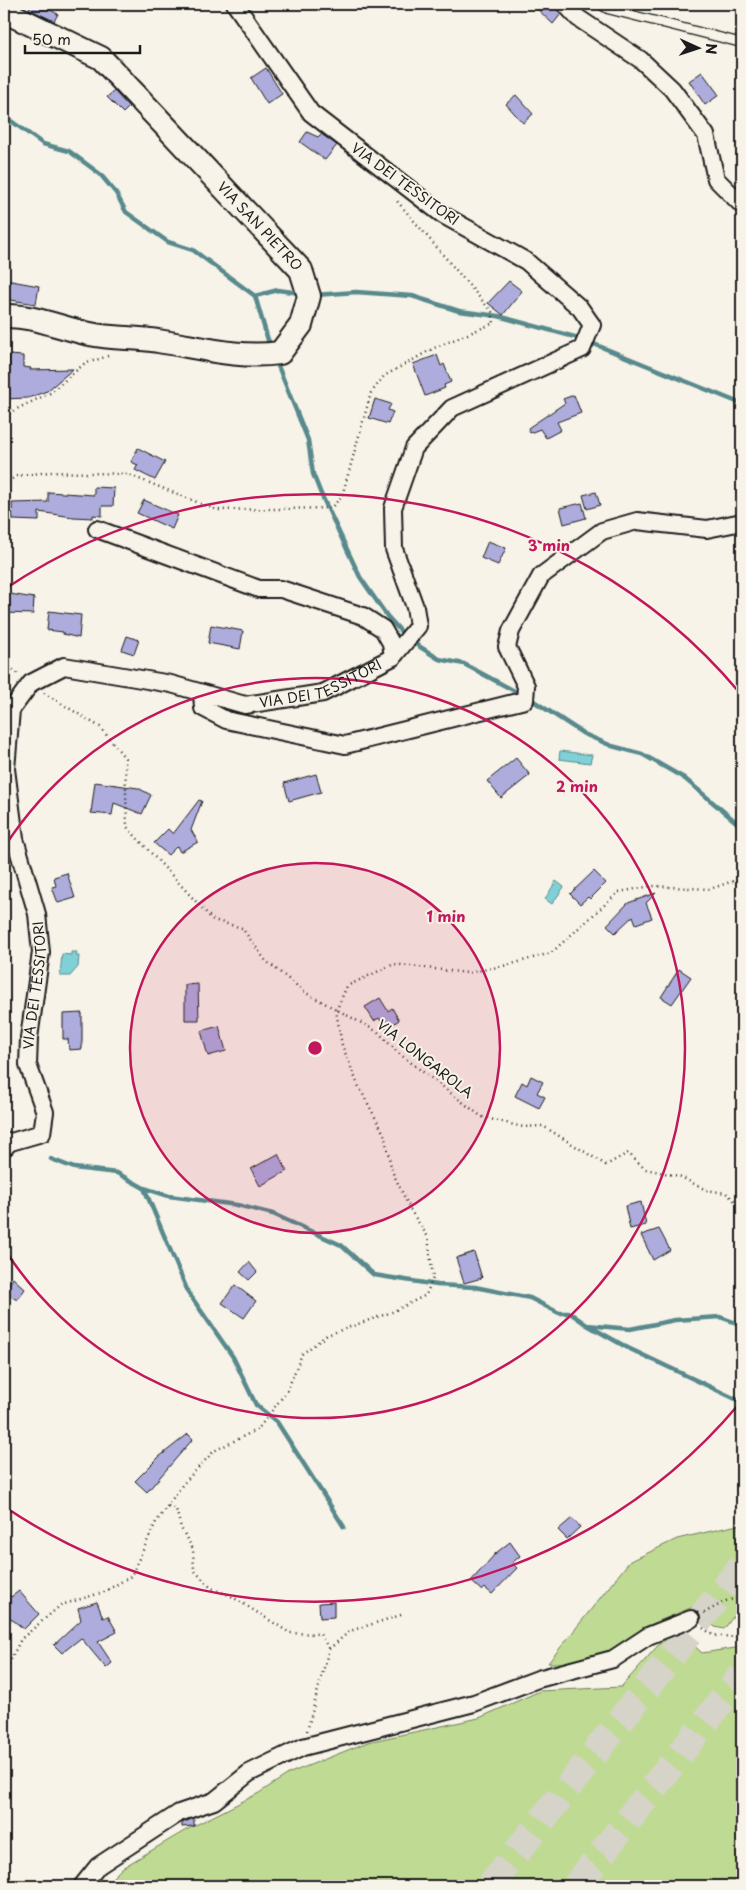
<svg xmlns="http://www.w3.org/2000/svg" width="746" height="1890" viewBox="0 0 746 1890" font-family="'Playpen Sans',sans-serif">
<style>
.green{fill:#bfdb93;stroke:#6e7c58}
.water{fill:#80d1d7;stroke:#58898c}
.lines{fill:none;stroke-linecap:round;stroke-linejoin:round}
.stream{stroke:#58898c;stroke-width:4.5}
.building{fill:#adacdd;stroke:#1c1c1c}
.highway-tunnel{stroke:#d6d3c9;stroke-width:28;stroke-dasharray:28 14;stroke-linecap:butt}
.lane-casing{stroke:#1c1c1c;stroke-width:11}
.street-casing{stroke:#1c1c1c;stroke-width:20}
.secondary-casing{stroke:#1c1c1c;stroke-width:26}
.path{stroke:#1c1c1c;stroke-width:2.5;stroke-dasharray:1 4;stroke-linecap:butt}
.lane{stroke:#f7f3e8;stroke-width:8}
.street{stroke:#f7f3e8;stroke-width:16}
.secondary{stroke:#f7f3e8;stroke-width:22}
.ring{fill:none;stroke:#c2185b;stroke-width:2.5}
.labels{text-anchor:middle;stroke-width:4;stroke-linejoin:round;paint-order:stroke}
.street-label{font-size:14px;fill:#1c1c1c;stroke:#f7f3e8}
.centre{fill:#c2185b;stroke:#f7f3e8;stroke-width:2.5}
.ring-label{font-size:15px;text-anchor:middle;font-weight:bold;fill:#c2185b;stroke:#f7f3e8;stroke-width:4;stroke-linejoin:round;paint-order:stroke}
</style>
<rect width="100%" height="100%" fill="#f7f3e8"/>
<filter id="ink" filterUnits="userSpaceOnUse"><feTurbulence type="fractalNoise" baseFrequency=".02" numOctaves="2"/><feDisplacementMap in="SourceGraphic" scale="10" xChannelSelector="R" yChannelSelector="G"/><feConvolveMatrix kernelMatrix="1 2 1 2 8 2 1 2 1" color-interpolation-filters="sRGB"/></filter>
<g filter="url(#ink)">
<!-- green -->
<g class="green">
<polygon points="742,1524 742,1605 724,1629 715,1627 693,1607 642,1628 615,1663 548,1663 629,1562 677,1539"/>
<polygon points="686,1638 702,1653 742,1647 742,1886 104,1886 122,1868 186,1830 259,1793 290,1773 368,1742 479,1718 540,1691 621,1687 662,1641"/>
</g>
<!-- water -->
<g class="water">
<polygon points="560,751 592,755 590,763 559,759"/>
<polygon points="556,881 564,887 552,904 545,899"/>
<polygon points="71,952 77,952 76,956 79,956 78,967 70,976 60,976 62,954 71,955"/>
</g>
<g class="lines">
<!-- stream -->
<g class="stream">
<polyline points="4,118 7,118 43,144 69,151 100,174 116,193 126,212 168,242 193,250 255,296 268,340 273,346"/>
<polyline points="315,295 356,292 412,296 459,311 498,316 582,339"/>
<polyline points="255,296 278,290 300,293"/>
<polyline points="589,342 742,404"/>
<polyline points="276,361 308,440 313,474 321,494 360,577 387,616 405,636"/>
<polyline points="411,641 439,659 464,664 522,695"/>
<polyline points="529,698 584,734 612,746 642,754 684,778 742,827"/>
<polyline points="51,1159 74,1168 117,1173 144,1188 169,1196 237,1205 273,1214 341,1245 374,1275 437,1285 475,1287 530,1298 559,1313 570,1313 587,1325 630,1329 675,1320 720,1317 742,1325"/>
<polyline points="144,1188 188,1292 233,1357 256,1405 277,1422 344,1527"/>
<polyline points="589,1326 628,1348 742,1402"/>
</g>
</g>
<!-- building -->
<g class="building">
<polygon points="31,4 39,4 58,14 54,21 29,9"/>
<polygon points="532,4 552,4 561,14 553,24"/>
<polygon points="266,68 282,94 267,104 251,78"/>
<polygon points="702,72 719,95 705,105 689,81"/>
<polygon points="114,91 129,107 123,113 107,97"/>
<polygon points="516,95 533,114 523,123 506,104"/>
<polygon points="307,132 318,137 321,134 337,145 325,160 300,142"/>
<polygon points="6,280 39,286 36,304 4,299"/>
<polygon points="509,281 522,291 503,315 488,303"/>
<polygon points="9,355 23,356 23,367 31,368 30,370 73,369 47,391 28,398 4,399 4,366 9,366"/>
<polygon points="437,355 441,366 444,364 451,382 444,385 445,388 425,396 413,364"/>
<polygon points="574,395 581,413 557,422 561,430 546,438 540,429 530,433 528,428 565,403 563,399"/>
<polygon points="375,399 391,404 388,410 393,412 388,424 369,418"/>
<polygon points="138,448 165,462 155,480 135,470 138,465 131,462"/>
<polygon points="94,487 114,488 113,506 102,506 102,516 93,515 93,518 73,517 39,512 39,521 13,520 12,503 48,502 48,492 94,495"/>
<polygon points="596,492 600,505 587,509 583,495"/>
<polygon points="144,500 178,515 172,529 137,513"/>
<polygon points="582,503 586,518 564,524 560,508"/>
<polygon points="488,541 506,548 498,565 481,558"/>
<polygon points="4,593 34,598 33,614 4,613"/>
<polygon points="49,611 81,615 79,638 63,634 63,632 47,630"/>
<polygon points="211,625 243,631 240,649 208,643"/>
<polygon points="127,636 139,640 134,654 122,650"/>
<polygon points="516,758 530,775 501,798 487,781"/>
<polygon points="316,774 321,792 289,801 284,783"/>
<polygon points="95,782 138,788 151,795 142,814 114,803 112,815 91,813"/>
<polygon points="199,800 202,801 191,830 198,842 180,852 177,846 168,855 154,843 168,829 173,834"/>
<polygon points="594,871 606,883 590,899 588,897 580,904 570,894"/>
<polygon points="67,873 75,898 58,903 52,887 56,886 54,877"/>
<polygon points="656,893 646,903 652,918 636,924 633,916 615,933 607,925 628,903"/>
<polygon points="679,969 691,977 672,1004 661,997"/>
<polygon points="198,984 199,1020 185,1020 185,985"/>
<polygon points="380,998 388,1011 392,1008 399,1020 386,1029 379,1018 374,1021 365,1007"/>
<polygon points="82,1013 82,1049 69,1050 68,1039 63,1039 63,1014"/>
<polygon points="219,1026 226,1051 208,1056 201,1031"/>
<polygon points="531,1076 543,1082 537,1093 545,1097 539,1108 515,1096 522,1082 527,1085"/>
<polygon points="278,1154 287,1171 260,1186 251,1169"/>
<polygon points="641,1202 646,1225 630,1229 625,1206"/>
<polygon points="659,1229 670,1250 653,1260 641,1235"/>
<polygon points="474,1252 482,1278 464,1283 456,1258"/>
<polygon points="249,1262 257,1272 249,1280 240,1272"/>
<polygon points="13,1278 25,1289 17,1300 4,1292"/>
<polygon points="235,1285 256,1301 244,1318 222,1303"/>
<polygon points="188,1434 193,1439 147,1492 135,1481 159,1457"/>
<polygon points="572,1518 580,1527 567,1539 558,1530"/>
<polygon points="510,1542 520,1556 512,1563 517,1568 492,1594 485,1588 482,1591 471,1581 496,1553"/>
<polygon points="4,1590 11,1597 19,1591 39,1614 24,1629 4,1613"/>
<polygon points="97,1602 103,1618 108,1616 117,1632 98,1642 112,1663 106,1668 81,1638 62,1653 54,1645 81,1620 78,1608"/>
<polygon points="334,1602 334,1617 320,1618 319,1603"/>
<polygon points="194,1818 194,1826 182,1827 182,1823"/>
</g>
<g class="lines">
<!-- highway-tunnel -->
<g class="highway-tunnel">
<polyline points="490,1886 742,1566"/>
<polyline points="576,1886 742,1675"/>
</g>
<!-- lane casing -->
<g class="lane-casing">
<polyline id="lane" points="600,4 608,9 742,43"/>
</g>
<!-- street casing -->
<g class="street-casing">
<g id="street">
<polyline points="565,4 578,18 641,60 672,89 706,135 716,179 742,205"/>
<polyline points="97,529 259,589 281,589 363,616 383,629 391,643 393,657"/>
<polyline points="202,693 203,708 226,720 345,745 525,700 526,686 507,647 511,631 541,576 602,531 637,521 707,529 742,522"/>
<path id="s1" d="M4,1144L42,1133L45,1112L28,1065L29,1038L41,952L37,914L15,839L6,769L11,710L31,683L64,666L171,684L245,705L323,693L393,657L418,626L415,607L394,549L393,508L414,448L452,408L582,349L592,325L580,308L526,261L443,215L311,113L235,4"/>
<polyline points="82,1886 98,1866 179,1813 214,1801 249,1773 303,1747 474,1703 538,1679 613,1659 648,1636 691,1619"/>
</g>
</g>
<!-- secondary casing -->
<g class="secondary-casing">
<g id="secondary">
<path id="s2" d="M4,6L16,17L101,58L301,270L309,296L301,325L280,353C238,359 199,347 158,341C136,337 112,339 90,334C60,328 34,315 4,316"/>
<polyline points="4,1143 4,1144"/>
</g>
</g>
<!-- path -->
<g class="path">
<polyline points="4,415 50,393 84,364 108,356"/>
<polyline points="4,485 16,476 49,472 127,474 217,510 331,508 342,496 371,393 384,376 434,348 494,323 492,312 397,201"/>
<polyline points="4,658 8,666 20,675"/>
<polyline points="44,693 100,727 125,758 127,827 213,920 242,928 266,961 306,993 378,1032 397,1052 482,1117 523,1127 543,1126 606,1165 628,1153 645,1169 679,1176 706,1190 726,1193 742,1207"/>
<polyline points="168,1506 176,1509 181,1528 193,1549 194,1570 211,1588 231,1596 290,1633 320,1634 329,1649"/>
<polyline points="704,1613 726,1601 742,1597"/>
<polyline points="703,1628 713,1635 742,1638"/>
<polyline points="4,1673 21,1639 61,1605 104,1592 131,1576 156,1522 183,1484 214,1451 258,1429 287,1391 302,1354 327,1335 392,1312 426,1295 433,1278 428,1237 411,1211 392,1171 384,1134 358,1085 342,1045 336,1011 347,986 394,964 467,973 508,965 551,953 619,892 652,886 710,889 742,878"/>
<polyline points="307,1731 329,1649 350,1631 401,1615"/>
</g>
<!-- lane -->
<use href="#lane" class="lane"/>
<!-- street -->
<use href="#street" class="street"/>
<!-- secondary -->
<use href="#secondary" class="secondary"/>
</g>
</g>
<!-- distance rings -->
<circle cx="315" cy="1048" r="185" fill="#c2185b" fill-opacity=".12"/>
<g class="ring">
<circle cx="315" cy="1048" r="185"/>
<path d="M5 846A370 370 0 1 1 5 1250"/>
<path d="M739 1404A554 554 0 0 1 5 1507M5 589A554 554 0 0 1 739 692"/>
</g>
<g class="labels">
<!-- street labels -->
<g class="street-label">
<text transform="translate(405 184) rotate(36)" y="5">VIA DEI TESSITORI</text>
<text dy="5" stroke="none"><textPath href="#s2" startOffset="342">VIA SAN PIETRO</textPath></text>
<text dy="5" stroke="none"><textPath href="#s1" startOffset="806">VIA DEI TESSITORI</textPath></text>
<text dy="5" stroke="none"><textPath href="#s1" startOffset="191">VIA DEI TESSITORI</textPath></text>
<text transform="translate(425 1059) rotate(38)" y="5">VIA LONGAROLA</text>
</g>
</g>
<circle cx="315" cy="1048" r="8" class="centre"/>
<g class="ring-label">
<text x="549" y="551">3 min</text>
<text x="577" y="792">2 min</text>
<text x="446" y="922">1 min</text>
</g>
<!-- margin -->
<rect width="746" height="1890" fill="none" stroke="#f7f3e8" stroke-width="20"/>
<rect x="10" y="10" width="726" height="1870" fill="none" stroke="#1c1c1c" stroke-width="2" filter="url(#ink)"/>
<!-- north arrow -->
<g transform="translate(698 48) rotate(93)" stroke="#f7f3e8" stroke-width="4" paint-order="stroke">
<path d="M0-4L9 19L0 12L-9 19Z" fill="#1c1c1c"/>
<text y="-8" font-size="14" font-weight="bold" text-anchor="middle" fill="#1c1c1c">N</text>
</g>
<!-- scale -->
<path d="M25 45v8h115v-8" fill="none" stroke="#1c1c1c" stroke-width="2.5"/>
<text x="32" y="45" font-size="15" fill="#1c1c1c" stroke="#f7f3e8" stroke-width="4" paint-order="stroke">50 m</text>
</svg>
